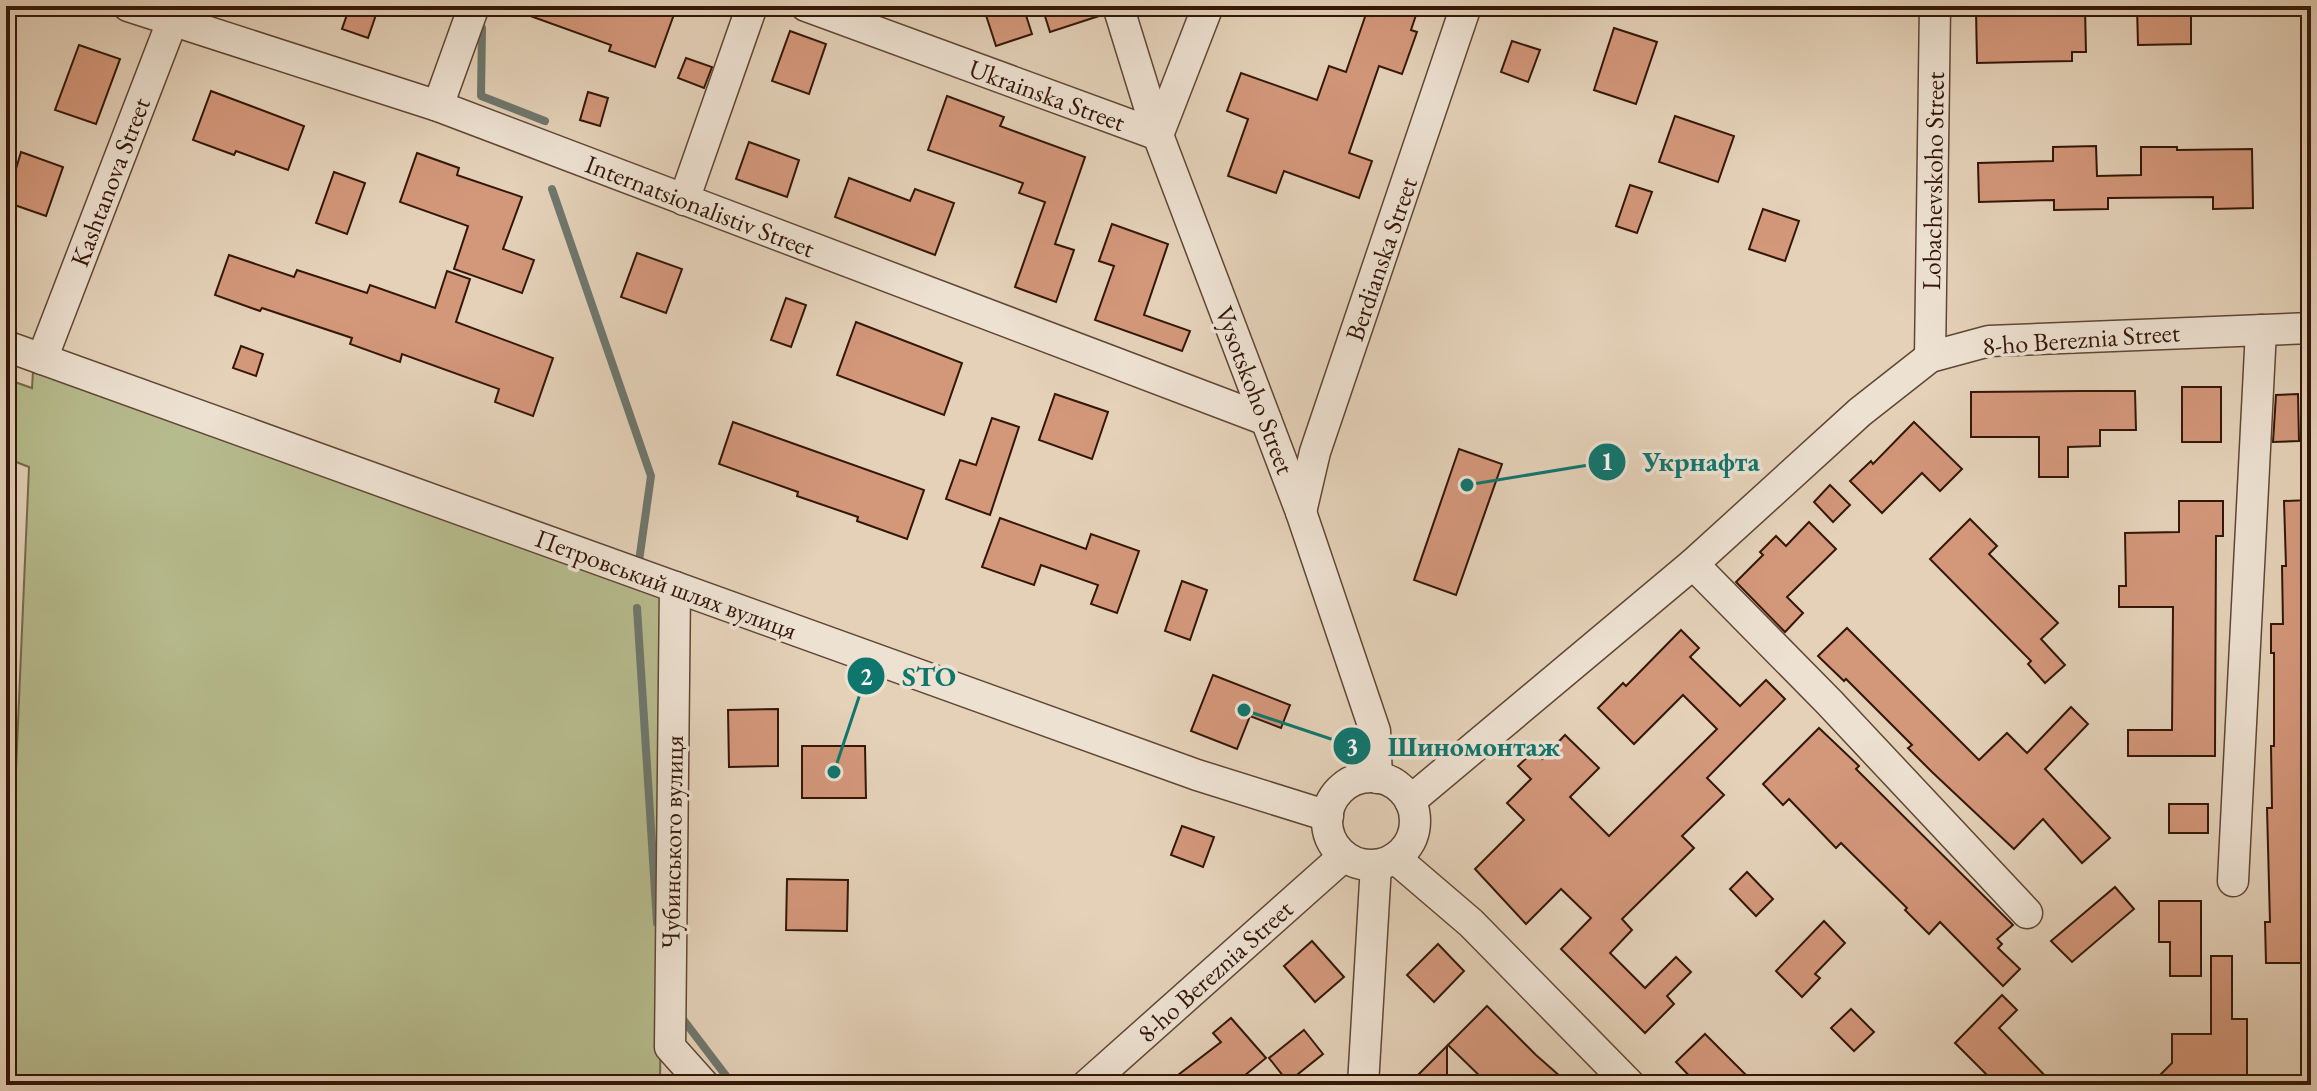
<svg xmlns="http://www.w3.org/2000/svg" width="2317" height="1091" viewBox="0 0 2317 1091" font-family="'EB Garamond',serif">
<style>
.green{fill:#b6bb8d;stroke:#75694a;stroke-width:2}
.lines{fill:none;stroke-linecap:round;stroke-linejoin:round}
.stream{stroke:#6e776d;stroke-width:8}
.building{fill:#d3977a;stroke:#341708;stroke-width:2}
.minor-casing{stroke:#604634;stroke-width:33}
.minor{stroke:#ede1d1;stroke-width:30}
.labels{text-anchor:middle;stroke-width:7;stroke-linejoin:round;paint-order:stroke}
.street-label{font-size:26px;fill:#341708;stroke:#ede1d1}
.leader{fill:none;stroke:#0f766e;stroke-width:3}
.callout-dot{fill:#0f766e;stroke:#ede1d1;stroke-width:3}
.mark-label{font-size:24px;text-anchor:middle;font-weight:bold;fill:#fff}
.callout-label{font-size:28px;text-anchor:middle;font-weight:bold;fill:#0f766e;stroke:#ede1d1;stroke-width:7;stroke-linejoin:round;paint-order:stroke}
</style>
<rect width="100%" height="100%" fill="#e4d1b8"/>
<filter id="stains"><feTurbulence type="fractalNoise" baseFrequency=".0025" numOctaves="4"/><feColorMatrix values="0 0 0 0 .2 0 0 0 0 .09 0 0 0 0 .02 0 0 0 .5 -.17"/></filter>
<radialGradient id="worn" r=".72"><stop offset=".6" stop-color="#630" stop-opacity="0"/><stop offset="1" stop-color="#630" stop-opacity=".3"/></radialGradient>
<!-- green -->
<polygon class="green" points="33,371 666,597 660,1085 6,1085 6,1003 29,467 6,458 6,379 32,388"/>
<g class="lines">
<!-- stream -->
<g class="stream">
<polyline points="482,28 481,96 545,121"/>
<polyline points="552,189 651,476 639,561"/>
<polyline points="637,608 657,923"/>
<polyline points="679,1014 733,1085"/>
</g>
</g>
<!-- building -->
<g class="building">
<polygon points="350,6 379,6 368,38 342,29"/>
<polygon points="511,6 677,6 655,67 609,51 611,45 511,9"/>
<polygon points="983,6 1023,6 1032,34 996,46"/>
<polygon points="1055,6 1100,6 1102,15 1050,32 1043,10"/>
<polygon points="1374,6 1419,6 1411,30 1417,32 1402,74 1379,66 1349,153 1372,161 1359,198 1284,171 1276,193 1228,176 1248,119 1227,111 1241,73 1317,100 1329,66 1346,72 1366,14 1371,16"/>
<polygon points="2137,6 2191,6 2191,44 2138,45"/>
<polygon points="2085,8 2086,52 2072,52 2072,61 1977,63 1976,10"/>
<polygon points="1614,28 1657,42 1636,104 1594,90"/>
<polygon points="790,31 826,44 809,94 772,81"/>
<polygon points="1512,41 1540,50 1528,82 1501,72"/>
<polygon points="79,45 120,59 96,124 55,110"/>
<polygon points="686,58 712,67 704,88 678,78"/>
<polygon points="211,91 304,126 288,170 236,151 234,155 193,140"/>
<polygon points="588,92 608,98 600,126 580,120"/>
<polygon points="947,96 1004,117 1000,126 1085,157 1055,244 1074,250 1056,302 1015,287 1045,202 1019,193 1023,183 928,150"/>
<polygon points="1675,116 1734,136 1718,182 1659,162"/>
<polygon points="749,142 799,160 787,197 736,179"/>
<polygon points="2096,146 2097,176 2141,175 2141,147 2177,147 2177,150 2252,149 2253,208 2213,209 2213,197 2108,198 2108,209 2054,210 2054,200 1979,202 1978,163 2053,161 2053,147"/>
<polygon points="21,152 63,167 46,216 6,202"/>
<polygon points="417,153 459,168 457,175 522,197 503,249 534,260 522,293 454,269 468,226 400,202"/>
<polygon points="334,172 365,183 347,234 316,223"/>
<polygon points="849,178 910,201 915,189 954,203 935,255 835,217"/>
<polygon points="1630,185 1652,192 1637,233 1616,226"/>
<polygon points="1763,209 1799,221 1785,261 1749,249"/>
<polygon points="1112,224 1168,244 1144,315 1190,331 1182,351 1095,320 1114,266 1099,261"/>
<polygon points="637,253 682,269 666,313 621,297"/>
<polygon points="229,255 294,277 297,270 367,293 370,285 435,308 447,271 470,279 456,322 553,358 533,416 495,402 499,389 402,354 400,362 350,344 352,338 262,308 260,311 215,295"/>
<polygon points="786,298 806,305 791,347 771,340"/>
<polygon points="856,322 962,363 944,415 837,375"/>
<polygon points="241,346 263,354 256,376 233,368"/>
<rect x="2182" y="387" width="39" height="55"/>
<polygon points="2081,391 2135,391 2136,430 2100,430 2100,446 2068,447 2068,477 2039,477 2039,437 1971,437 1971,392"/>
<polygon points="1055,394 1108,412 1092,459 1039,440"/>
<polygon points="2298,394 2299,441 2273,442 2276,395"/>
<polygon points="992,418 1019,427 990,515 946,499 960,460 976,465"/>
<polygon points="733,422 924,490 907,539 857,521 858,517 797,496 798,492 719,464"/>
<polygon points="1914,422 1962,469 1940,491 1922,473 1882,513 1850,481 1871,461 1873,464"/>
<polygon points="1459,449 1502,464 1456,595 1414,580"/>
<polygon points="1830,485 1850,505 1833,522 1814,502"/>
<polygon points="2311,500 2311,773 2306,773 2306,864 2310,864 2311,963 2266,963 2265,922 2270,922 2267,808 2272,808 2271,746 2274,746 2274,653 2271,653 2271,624 2283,624 2282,566 2286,566 2284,501"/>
<polygon points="2179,501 2223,501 2223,536 2216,536 2215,756 2128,756 2128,730 2172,730 2173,607 2119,607 2119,586 2126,586 2125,533 2179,532"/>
<polygon points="1000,518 1086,549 1091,534 1139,551 1117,613 1091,604 1098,585 1041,565 1034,585 982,567"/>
<polygon points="1970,519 1997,546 1989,554 2058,623 2041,639 2065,665 2045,683 2028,664 2031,661 1930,559"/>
<polygon points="1809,522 1836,549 1787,597 1803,613 1785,632 1736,582 1763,555 1760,552 1776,536 1786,546"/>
<polygon points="1182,581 1207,590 1190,640 1165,631"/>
<polygon points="1847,628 1979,760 2007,733 2027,753 2071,707 2088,724 2045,769 2110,838 2082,863 2043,819 2014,849 1932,772 1908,748 1912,745 1846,679 1844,681 1818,656"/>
<polygon points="1681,630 1699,648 1690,657 1740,706 1766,680 1785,699 1707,778 1724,795 1682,836 1694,848 1622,919 1632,930 1610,953 1645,988 1676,957 1691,972 1667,996 1674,1004 1645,1033 1561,949 1591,918 1561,889 1526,924 1475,869 1524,820 1507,803 1531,779 1518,766 1534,751 1542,759 1565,735 1599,768 1570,797 1609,836 1717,729 1683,695 1634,744 1598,708 1623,683 1626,686"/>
<polygon points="1213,675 1290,705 1281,728 1250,716 1237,749 1191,731"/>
<polygon points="778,709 778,766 729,767 728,710"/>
<polygon points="1819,728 1859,766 1856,769 2013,925 1997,939 2002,944 1998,948 2020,969 2003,986 1940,922 1929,934 1905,910 1907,908 1841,843 1836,848 1789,799 1783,805 1763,784"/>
<polygon points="802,746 865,746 866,798 802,798"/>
<rect x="2169" y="804" width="39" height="29"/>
<polygon points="1182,826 1214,837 1203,867 1171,855"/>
<polygon points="1747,872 1773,899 1756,916 1730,889"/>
<polygon points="787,879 848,880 847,931 786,930"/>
<polygon points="2115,887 2134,909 2072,962 2051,941"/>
<polygon points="2159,901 2201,901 2201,976 2170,976 2170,942 2159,942"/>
<polygon points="1824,921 1845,943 1815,974 1820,978 1802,997 1776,971"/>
<polygon points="1312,941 1344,977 1315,1002 1284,966"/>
<polygon points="1438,944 1464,971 1434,1002 1407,975"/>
<polygon points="2211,956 2232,956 2232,1019 2247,1019 2247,1085 2150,1085 2172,1063 2172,1034 2211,1034"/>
<polygon points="2002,995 2017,1010 1999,1028 2054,1085 1997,1085 1955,1043"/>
<polygon points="1487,1006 1536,1055 1570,1085 1488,1084 1448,1045"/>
<polygon points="1851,1009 1874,1032 1854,1051 1831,1028"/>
<polygon points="1231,1018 1266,1058 1233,1085 1165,1085 1221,1042 1213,1033"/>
<polygon points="1304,1030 1323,1054 1288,1082 1269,1058"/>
<polygon points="1705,1034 1756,1085 1698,1085 1676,1062"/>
<polygon points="1447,1046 1447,1084 1409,1084"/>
</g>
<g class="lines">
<!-- minor casing -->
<g class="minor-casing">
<g id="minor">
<polyline points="128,6 438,106 1266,420"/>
<polyline points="806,6 1158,135 1208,6"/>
<polyline points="1118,6 1158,135 1301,512 1375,731 1377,778"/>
<polyline points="438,106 474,6"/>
<polyline points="684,200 752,6"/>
<polyline points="6,346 1197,775 1328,816"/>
<polyline points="1930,357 1935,6"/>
<polyline points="42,359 178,6"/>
<polyline points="1301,512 1315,452 1466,6"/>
<polyline points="1693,564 1829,702 2027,913"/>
<polyline points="675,587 670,1047 704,1085"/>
<circle cx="1371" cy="821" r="44"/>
<polyline points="1410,801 1693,564 1860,412 1930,357 1989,341 2311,328"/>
<polyline points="1395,858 1471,923 1630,1085"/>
<polyline points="2233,881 2261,330"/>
<polyline points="1087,1085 1344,856"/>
<polyline points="1363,1085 1376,865"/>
</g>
</g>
<!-- minor -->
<use href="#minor" class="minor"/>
</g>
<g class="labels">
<!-- street labels -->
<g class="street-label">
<text transform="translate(1047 95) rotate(20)" y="9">Ukrainska Street</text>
<text transform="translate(1933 181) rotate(-89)" y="9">Lobachevskoho Street</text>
<text transform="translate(110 182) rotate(-69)" y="9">Kashtanova Street</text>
<text transform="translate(700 206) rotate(21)" y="9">Internatsionalistiv Street</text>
<text transform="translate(1381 259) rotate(-71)" y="9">Berdianska Street</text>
<text transform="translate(2081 339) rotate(-4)" y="9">8-ho Bereznia Street</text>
<text transform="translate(1255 390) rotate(69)" y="9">Vysotskoho Street</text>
<text transform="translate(666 584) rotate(20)" y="9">Петровський шлях вулиця</text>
<text transform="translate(672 842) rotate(-89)" y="9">Чубинського вулиця</text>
<text transform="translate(1215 971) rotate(-42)" y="9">8-ho Bereznia Street</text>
</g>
</g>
<!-- callouts -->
<path class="leader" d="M1467 485L1607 462M834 772L866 676M1244 710L1352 746"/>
<g class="callout-dot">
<circle cx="1467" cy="485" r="8"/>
<circle cx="834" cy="772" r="8"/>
<circle cx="1244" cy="710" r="8"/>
<circle cx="1607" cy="462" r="20"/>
<circle cx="866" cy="676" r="20"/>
<circle cx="1352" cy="746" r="20"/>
</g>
<g class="mark-label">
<text x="1607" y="470">1</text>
<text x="866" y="685">2</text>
<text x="1352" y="755">3</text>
</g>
<g class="callout-label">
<text x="1701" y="471">Укрнафта</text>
<text x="929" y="686">STO</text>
<text x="1474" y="756">Шиномонтаж</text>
</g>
<!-- margin -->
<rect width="2317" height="1091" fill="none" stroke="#e4d1b8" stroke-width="32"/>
<rect x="8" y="8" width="2301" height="1075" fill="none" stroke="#341708" stroke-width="4"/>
<rect x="16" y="16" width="2285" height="1059" fill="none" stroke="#341708" stroke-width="2"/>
<rect width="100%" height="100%" filter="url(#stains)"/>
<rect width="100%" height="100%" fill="url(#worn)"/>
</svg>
